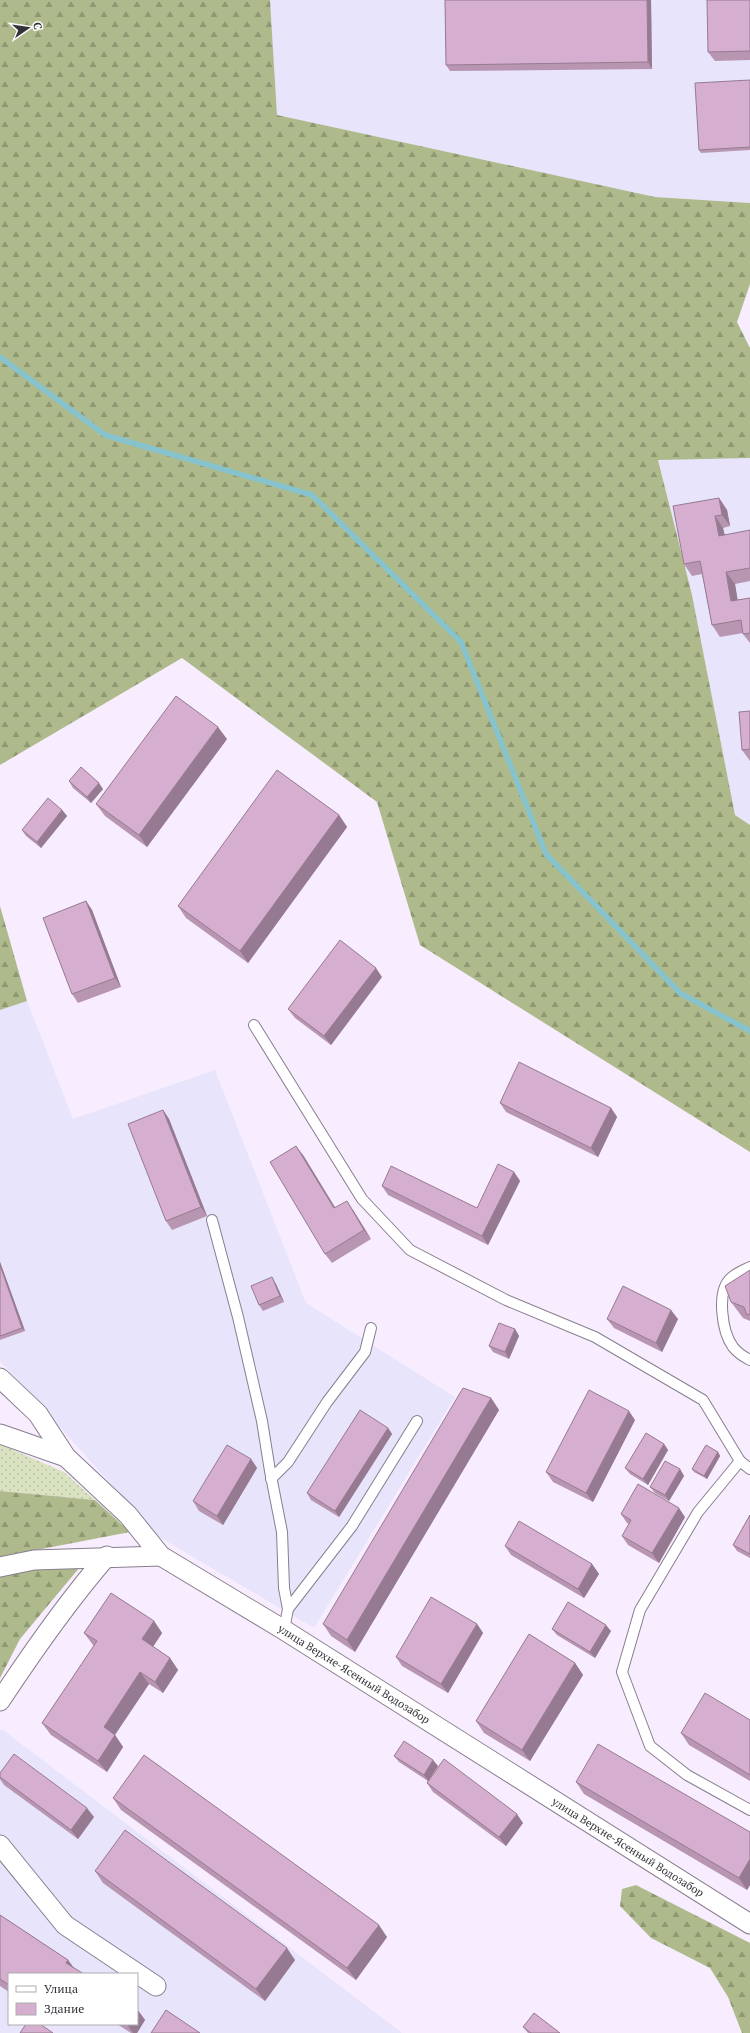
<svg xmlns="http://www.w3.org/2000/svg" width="750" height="2033" viewBox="0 0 750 2033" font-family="'PT Serif',serif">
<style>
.industrial{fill:#e7e4fb;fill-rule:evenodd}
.grass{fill:url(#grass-dots)}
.forest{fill:url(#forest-firs)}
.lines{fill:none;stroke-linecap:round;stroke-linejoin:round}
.stream{stroke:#86c3cd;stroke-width:5.5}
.service-casing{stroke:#887e8e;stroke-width:12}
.minor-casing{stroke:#887e8e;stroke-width:21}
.service{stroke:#fff;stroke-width:10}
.minor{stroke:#fff;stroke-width:19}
.wall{fill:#b896b2}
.shaded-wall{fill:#967a91}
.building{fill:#d6aecf;stroke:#967a91}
.labels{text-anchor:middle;stroke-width:3;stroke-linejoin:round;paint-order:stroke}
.street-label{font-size:11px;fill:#353138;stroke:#fff}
</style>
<defs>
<pattern id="grass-dots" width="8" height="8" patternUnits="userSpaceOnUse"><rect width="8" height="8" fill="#d9e2c1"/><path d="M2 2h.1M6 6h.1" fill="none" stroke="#bbc2a7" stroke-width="1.8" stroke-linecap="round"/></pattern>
<pattern id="forest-firs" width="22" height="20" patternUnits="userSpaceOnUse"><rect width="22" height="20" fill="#aeba8c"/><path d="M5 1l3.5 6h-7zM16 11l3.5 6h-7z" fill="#8e9873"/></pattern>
</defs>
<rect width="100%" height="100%" fill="#f8edfe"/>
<!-- industrial -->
<g class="industrial">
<polygon points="270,0 750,0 750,203 655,197 277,115"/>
<polygon points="750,458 750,825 735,815 692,595 658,459"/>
<polygon points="27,1001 73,1119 215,1070 306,1303 455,1397 314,1628 159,1537 0,1361 0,1010"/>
<path d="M0,1730H3L402,2033H0ZM9,1974H137V2024H9Z"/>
</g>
<!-- grass -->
<polygon class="grass" points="0,1444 64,1472 95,1500 0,1491"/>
<!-- forest -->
<g class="forest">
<polygon points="0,0 270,0 277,115 655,197 750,203 750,284 737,322 750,348 750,458 658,460 692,595 735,815 750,825 750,1152 420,945 377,802 182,658 0,765"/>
<polygon points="0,906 27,1001 0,1010"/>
<polygon points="0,1491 95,1500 130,1532 0,1557"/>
<polygon points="80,1567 20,1639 0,1678 0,1576 34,1569"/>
<polygon points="636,1885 750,1943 750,2033 742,2033 728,1997 710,1968 651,1938 620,1906 622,1889"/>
</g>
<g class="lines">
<!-- stream -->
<polyline class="stream" points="0,357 105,435 312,495 461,642 546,854 680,993 750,1031"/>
<!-- service casing -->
<g class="service-casing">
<g id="service">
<polyline points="254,1025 362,1199 410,1250 506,1300 595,1337 703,1400 740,1461 750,1469"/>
<polyline points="212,1220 238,1317 262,1421 270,1471 282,1532 284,1588 288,1609 284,1630"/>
<path d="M750,1267C744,1270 736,1273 731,1278C716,1291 722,1332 733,1347C737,1352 744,1357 750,1360"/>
<polyline points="740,1461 698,1512 640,1610 622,1672 650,1746 687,1775 750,1810"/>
<polyline points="271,1479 288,1462 327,1402 365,1352 371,1328"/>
<polyline points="288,1609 352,1526 417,1421"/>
</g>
</g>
<!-- minor casing -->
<g class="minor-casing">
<g id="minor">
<polyline points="0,1378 38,1414 66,1457 128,1515 161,1556 284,1630 750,1924"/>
<polyline points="0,1434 66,1457"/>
<polyline points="0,1567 34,1560 161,1556"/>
<path d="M0,1701C33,1651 67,1602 107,1556"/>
<polyline points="0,1845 65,1925 156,1986"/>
</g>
</g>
<!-- service -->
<use href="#service" class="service"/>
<!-- minor -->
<use href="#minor" class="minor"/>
</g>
<!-- wall -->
<g class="wall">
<polygon points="445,0 651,0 652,69 450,71 446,65"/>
<polygon points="750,0 750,60 715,61 708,52"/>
<polygon points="750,80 750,150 701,153 699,150"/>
<polygon points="719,498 727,510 730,526 723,528 725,535 750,530 750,581 735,584 737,600 750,598 750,643 743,634 743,633 720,637 712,625 702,574 692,576 684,564"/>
<polygon points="750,711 750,761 742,750"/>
<polygon points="227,739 147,847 105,816 96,804"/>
<polygon points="69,781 103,789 91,803 73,788"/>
<polygon points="62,810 67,816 41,848 26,836 22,830"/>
<polygon points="339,815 347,827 248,963 186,918 178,906"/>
<polygon points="86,901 92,910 121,987 78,1003 72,994"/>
<polygon points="382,977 331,1045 295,1018 288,1009"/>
<polygon points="500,1103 611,1108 617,1117 598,1157 506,1112"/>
<polygon points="163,1110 169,1119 207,1216 172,1230 166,1221"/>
<polygon points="303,1155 335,1208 353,1210 371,1239 332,1263 325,1254"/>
<polygon points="514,1172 520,1181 488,1245 388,1195 382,1186 477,1208"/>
<polygon points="0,1262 25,1331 0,1340"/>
<polygon points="750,1270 750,1321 743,1318 731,1302"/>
<polygon points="276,1284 284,1302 263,1311 259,1305"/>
<polygon points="607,1319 678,1319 662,1352 614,1328"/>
<polygon points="515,1329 519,1336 509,1359 493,1352 489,1346"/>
<polygon points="491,1398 499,1410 355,1652 331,1636 323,1624"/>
<polygon points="635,1420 593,1502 553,1482 546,1472"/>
<polygon points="388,1428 392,1434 339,1517 311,1500 307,1493"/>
<polygon points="664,1444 668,1450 648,1485 630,1474 625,1468"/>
<polygon points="718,1452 720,1456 707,1479 694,1472 692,1469"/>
<polygon points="251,1459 257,1468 223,1525 199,1511 193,1501"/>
<polygon points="680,1469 684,1476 669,1501 655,1493 650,1487"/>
<polygon points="621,1514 685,1517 659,1563 628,1545 622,1536 629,1524 627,1523"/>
<polygon points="750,1515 750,1558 737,1551 733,1545"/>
<polygon points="505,1546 592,1564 599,1574 584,1598 511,1555"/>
<polygon points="154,1621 162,1633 153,1647 170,1658 178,1670 163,1693 149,1684 115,1735 123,1747 107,1772 51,1735 42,1723 94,1646 93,1645 84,1633"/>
<polygon points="477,1624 483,1633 448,1693 402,1666 396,1657"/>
<polygon points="552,1629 611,1631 595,1658 557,1635"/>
<polygon points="575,1663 583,1675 530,1761 484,1733 476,1721"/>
<polygon points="750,1720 750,1781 689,1745 681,1733"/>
<polygon points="394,1756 438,1766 429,1780 523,1823 506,1846 433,1792 427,1783 428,1781 399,1762"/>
<polygon points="0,1773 94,1817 78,1839 4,1785 0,1779"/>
<polygon points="576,1782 750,1832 750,1885 747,1890 584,1794"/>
<polygon points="113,1798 387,1937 356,1980 121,1810"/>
<polygon points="95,1871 295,1960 265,2001 103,1883"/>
<polygon points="0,1915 68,1960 74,1968 9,1974 9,1992 0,1986"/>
<polygon points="137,2009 145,2020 137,2033 131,2033 117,2024 137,2024"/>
<polygon points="523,2027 560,2033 528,2033"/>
</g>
<!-- shaded-wall -->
<g class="shaded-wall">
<polygon points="647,0 651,0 652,69 648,62"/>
<polygon points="719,498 727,510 730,526 722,515"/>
<polygon points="715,516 723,528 727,547 719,536"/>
<polygon points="726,572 735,584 740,613 731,601"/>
<polygon points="218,727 227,739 147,847 139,835"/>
<polygon points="99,783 103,789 91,803 87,797"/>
<polygon points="62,810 67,816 41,848 37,842"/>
<polygon points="339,815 347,827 248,963 240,951"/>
<polygon points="86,901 92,910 121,987 115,978"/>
<polygon points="376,968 382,977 331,1045 324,1036"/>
<polygon points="611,1108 617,1117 598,1157 591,1148"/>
<polygon points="163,1110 169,1119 207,1216 201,1207"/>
<polygon points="296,1146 303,1155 341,1217 334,1208"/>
<polygon points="514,1172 520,1181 488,1245 482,1236"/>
<polygon points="347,1201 353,1210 371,1239 364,1230"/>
<polygon points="0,1262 25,1331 22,1328 0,1265"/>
<polygon points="272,1277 276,1284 284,1302 280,1296"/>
<polygon points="671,1310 678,1319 662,1352 656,1343"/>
<polygon points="515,1329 519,1336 509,1359 505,1352"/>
<polygon points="491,1398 499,1410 355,1652 347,1640"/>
<polygon points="629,1411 635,1420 593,1502 586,1493"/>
<polygon points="388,1428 392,1434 339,1517 335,1511"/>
<polygon points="664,1444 668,1450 648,1485 643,1479"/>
<polygon points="718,1452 720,1456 707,1479 704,1476"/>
<polygon points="251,1459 257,1468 223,1525 217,1516"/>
<polygon points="680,1469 684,1476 669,1501 665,1495"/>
<polygon points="679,1508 685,1517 659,1563 652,1553"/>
<polygon points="592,1564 599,1574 584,1598 578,1589"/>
<polygon points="154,1621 162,1633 150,1651 142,1639"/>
<polygon points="477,1624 483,1633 448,1693 441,1684"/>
<polygon points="606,1625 611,1631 595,1658 590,1652"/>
<polygon points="170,1658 178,1670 163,1693 155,1682"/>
<polygon points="575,1663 583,1675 530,1761 522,1750"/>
<polygon points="140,1672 149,1684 112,1739 104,1727"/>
<polygon points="115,1735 123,1747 107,1772 98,1761"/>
<polygon points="433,1760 438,1766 428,1781 424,1775"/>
<polygon points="87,1808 94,1817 78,1839 71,1830"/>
<polygon points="517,1814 523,1823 506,1846 499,1837"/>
<polygon points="750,1859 750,1885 747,1890 739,1878"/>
<polygon points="379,1925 387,1937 356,1980 347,1968"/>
<polygon points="287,1948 295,1960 265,2001 256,1989"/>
<polygon points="68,1960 76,1971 66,1963"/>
<polygon points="137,2009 145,2020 137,2033 133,2033 127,2024 137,2024"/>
</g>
<!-- building -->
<g class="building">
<polygon points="445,0 647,0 648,62 446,65"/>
<polygon points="707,0 750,0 750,51 708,52"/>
<polygon points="750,80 750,147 699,150 695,83"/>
<polygon points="719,498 722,515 715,516 719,536 750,530 750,568 726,572 731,601 750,598 750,633 743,634 741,620 712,625 700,561 684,564 673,506"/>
<polygon points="176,696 218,727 139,835 96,804"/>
<polygon points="750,711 750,749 742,750 739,712"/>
<polygon points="81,767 99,783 87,797 69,781"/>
<polygon points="277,770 339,815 240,951 178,906"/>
<polygon points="48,798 62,810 37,842 22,830"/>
<polygon points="86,901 115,978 72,994 43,918"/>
<polygon points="340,940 376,968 324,1036 288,1009"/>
<polygon points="519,1062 611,1108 591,1148 500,1103"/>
<polygon points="163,1110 201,1207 166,1221 128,1124"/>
<polygon points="296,1146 334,1208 347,1201 364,1230 325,1254 270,1162"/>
<polygon points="498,1164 514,1172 482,1236 382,1186 391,1166 477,1208"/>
<polygon points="0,1265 22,1328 0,1336"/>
<polygon points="750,1270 750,1314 747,1315 744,1307 731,1302 725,1286"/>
<polygon points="272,1277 280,1296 259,1305 251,1286"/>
<polygon points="623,1286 671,1310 656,1343 607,1319"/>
<polygon points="499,1323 515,1329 505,1352 489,1346"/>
<polygon points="463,1388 491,1398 347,1640 323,1624"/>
<polygon points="589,1390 629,1411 586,1493 546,1472"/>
<polygon points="360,1410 388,1428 335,1511 307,1493"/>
<polygon points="646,1433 664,1444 643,1479 625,1468"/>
<polygon points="227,1445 251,1459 217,1516 193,1501"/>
<polygon points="706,1445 718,1452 704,1476 692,1469"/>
<polygon points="665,1461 680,1469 665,1495 650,1487"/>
<polygon points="638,1484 679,1508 652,1553 622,1536 631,1520 621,1514"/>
<polygon points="750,1515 750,1554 733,1545"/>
<polygon points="519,1521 592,1564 578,1589 505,1546"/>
<polygon points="111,1593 154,1621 142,1639 170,1658 155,1682 140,1672 104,1727 115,1735 98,1761 42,1723 97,1641 84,1633"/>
<polygon points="431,1597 477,1624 441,1684 396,1657"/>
<polygon points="568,1602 606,1625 590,1652 552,1629"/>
<polygon points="529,1634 575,1663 522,1750 476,1721"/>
<polygon points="705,1693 750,1720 750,1775 681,1733"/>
<polygon points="404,1741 433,1760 424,1775 394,1756"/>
<polygon points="598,1744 750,1832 750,1859 739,1878 576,1782"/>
<polygon points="14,1754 87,1808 71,1830 0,1777 0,1773"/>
<polygon points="144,1755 379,1925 347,1968 113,1798"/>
<polygon points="444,1759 517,1814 499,1837 427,1783"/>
<polygon points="125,1830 287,1948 256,1989 95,1871"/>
<polygon points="0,1915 68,1960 66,1963 84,1974 9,1974 9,1985 0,1979"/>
<polygon points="166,2010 200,2033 151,2033"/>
<polygon points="534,2013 560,2033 531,2033 523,2027"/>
<polygon points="26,2024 40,2024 53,2033 20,2033"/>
</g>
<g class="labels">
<!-- street labels -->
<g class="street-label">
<text transform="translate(354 1674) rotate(32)" y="4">улица Верхне-Ясенный Водозабор</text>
<text transform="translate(628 1847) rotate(32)" y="4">улица Верхне-Ясенный Водозабор</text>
</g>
</g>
<!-- legend -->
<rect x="8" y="1973" width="130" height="52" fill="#ffffff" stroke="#aeadaf"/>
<rect x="16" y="1986" width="20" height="6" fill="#ffffff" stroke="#aeadaf"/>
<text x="44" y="1993" font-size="12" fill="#353138">Улица</text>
<rect x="16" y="2003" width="20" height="12" fill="#d6aecf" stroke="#aeadaf"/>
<text x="44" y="2013" font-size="12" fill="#353138">Здание</text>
<!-- north arrow -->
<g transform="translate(28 28) rotate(77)" stroke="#ffffff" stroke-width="3" paint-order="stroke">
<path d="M0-3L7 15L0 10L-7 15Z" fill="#353138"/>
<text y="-6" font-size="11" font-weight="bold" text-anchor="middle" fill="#353138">С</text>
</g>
</svg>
